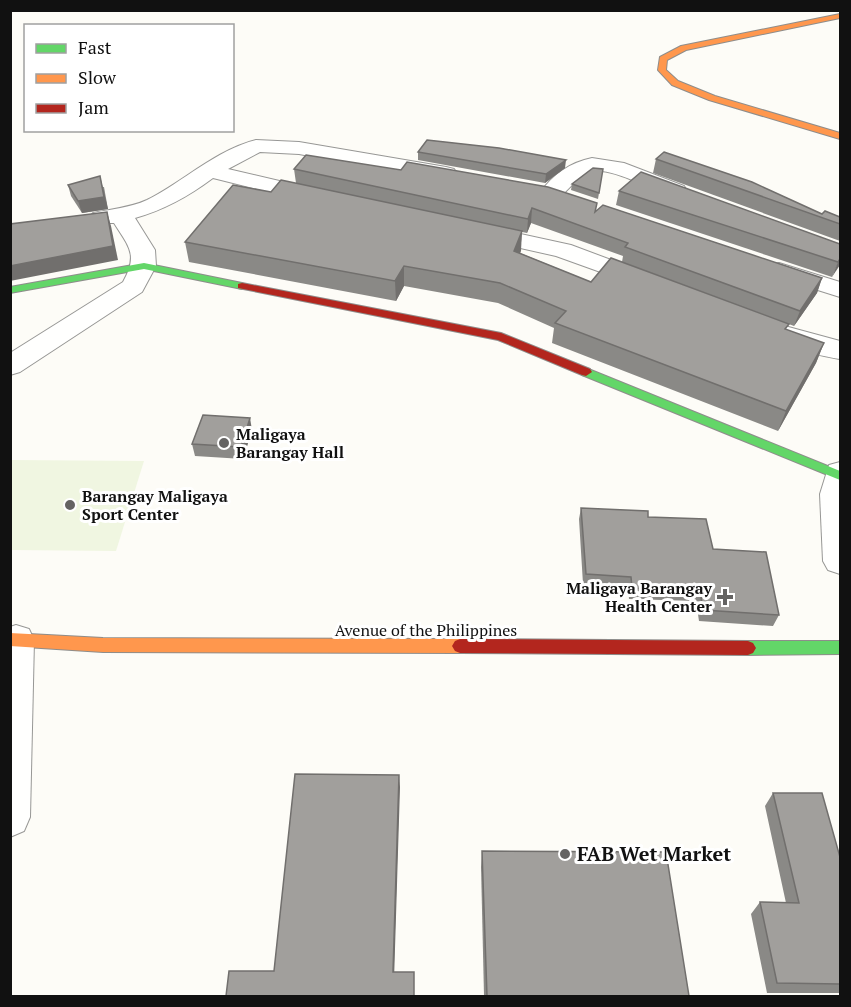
<svg xmlns="http://www.w3.org/2000/svg" width="851" height="1007" viewBox="0 0 851 1007" font-family="'PT Serif',serif">
<style>
.pitch{fill:#f0f6e1}
.lines{fill:none;stroke-linecap:round;stroke-linejoin:round}
.street-casing{stroke:#979795;stroke-width:2}
.fast-casing{stroke:#8e8d8b;stroke-width:2}
.slow-casing{stroke:#8e8d8b;stroke-width:2}
.jam-casing{stroke:#8e8d8b;stroke-width:2}
.street{fill:#fffffe;fill-rule:evenodd}
.fast{fill:#63d668;fill-rule:evenodd}
.slow{fill:#ff974d;fill-rule:evenodd}
.jam{fill:#b3261e;fill-rule:evenodd}
.wall{fill:#8a8986}
.shaded-wall{fill:#716f6d}
.building{fill:#a19f9c;stroke:#716f6d;stroke-width:1.5}
.poi-dot{fill:#646362;stroke:#fff;stroke-width:2}
.labels{text-anchor:middle;stroke-width:6;stroke-linejoin:round;paint-order:stroke}
.poi-label{font-size:16px;font-weight:bold;fill:#111;stroke:#fff;text-anchor:start}
.street-label{font-size:16px;fill:#111;stroke:#fff}
.near-poi-label{font-size:20px;font-weight:bold;fill:#111;stroke:#fff;text-anchor:start}
</style>
<rect width="100%" height="100%" fill="#fdfcf7"/>
<!-- pitch -->
<polygon class="pitch" points="11,460 144,461 116,551 11,550"/>
<g class="lines">
<!-- street casing -->
<g class="street-casing">
<g id="street">
<path d="M256,140L299,142L446,167L454,169L457,174L454,179L446,181L299,154L260,152L228,169L322,191L325,196L322,201L314,203L213,178C189,196 164,210 135,218L155,250L156,266L142,292L20,372L10,375V353L123,282C138,255 130,248 114,223H93L89,218L93,213C111,209 130,208 147,200C183,182 216,150 256,140Z"/>
<path d="M592,158L624,163L684,186L687,191L684,196L676,198C656,193 606,162 587,173C576,179 568,190 559,198H543L540,193C552,175 571,162 592,158Z"/>
<polygon points="480,225 571,245 654,276 657,281 654,286 645,288 556,256 472,237 468,232 472,227"/>
<polygon points="779,263 840,282 840,297 770,275 767,270 770,265"/>
<path d="M781,325L840,341V359C823,356 777,348 768,333L772,327Z"/>
<polygon points="840,462 840,574 828,570 823,561 820,494 829,465"/>
<polygon points="16,625 29,629 34,640 30,817 24,831 10,837 10,627"/>
</g>
</g>
<!-- fast casing -->
<g class="fast-casing">
<g id="fast">
<polygon points="144,263 242,283 247,286 242,289 144,269 10,293 10,287"/>
<polygon points="586,368 840,471 840,480 582,375 580,372"/>
<polygon points="748,641 840,641 840,654 748,655 743,653 740,648 743,643"/>
</g>
</g>
<!-- slow casing -->
<g class="slow-casing">
<g id="slow">
<polygon points="840,14 840,18 686,50 667,60 666,70 678,81 715,96 840,133 840,139 709,100 672,85 658,70 660,57 681,46"/>
<polygon points="10,633 103,638 460,639 465,641 468,646 465,651 460,653 103,652 10,646"/>
</g>
</g>
<!-- jam casing -->
<g class="jam-casing">
<g id="jam">
<polygon points="242,283 501,333 590,369 592,372 586,376 582,375 498,340 238,288 238,284"/>
<polygon points="460,639 748,641 753,643 756,648 753,653 748,655 460,653 455,651 452,646 455,641"/>
</g>
</g>
<!-- street -->
<use href="#street" class="street"/>
<!-- fast -->
<use href="#fast" class="fast"/>
<!-- slow -->
<use href="#slow" class="slow"/>
<!-- jam -->
<use href="#jam" class="jam"/>
</g>
<!-- wall -->
<g class="wall">
<polygon points="418,152 565,168 545,183 418,160"/>
<polygon points="656,159 822,214 840,217 840,241 653,173"/>
<polygon points="294,169 595,212 822,278 817,293 794,326 622,262 623,256 531,223 527,233 522,232 520,253 591,282 787,330 824,343 816,363 778,431 552,343 554,328 498,303 404,286 396,301 189,262 185,242 271,192 296,183"/>
<polygon points="603,169 598,199 571,190 572,184"/>
<polygon points="68,185 104,187 108,209 82,213 71,196"/>
<polygon points="619,191 840,259 832,277 616,205"/>
<polygon points="252,430 243,459 195,456 192,444"/>
<polygon points="581,508 648,517 713,549 779,615 773,626 699,621 696,601 629,599 628,587 583,584 579,519"/>
<polygon points="773,793 840,857 840,993 767,993 751,914 760,902 786,903 765,806"/>
<polygon points="482,851 689,996 484,996 481,867"/>
</g>
<!-- shaded-wall -->
<g class="shaded-wall">
<polygon points="566,160 565,168 545,183 546,174"/>
<polygon points="100,176 108,209 82,213 78,201"/>
<polygon points="532,208 531,223 527,233 528,219"/>
<polygon points="107,212 111,226 118,260 10,281 10,266"/>
<polygon points="522,231 521,251 513,271 514,251"/>
<polygon points="840,259 840,265 832,277 838,262"/>
<polygon points="404,266 404,286 396,301 395,281"/>
<polygon points="822,278 817,293 794,326 800,311"/>
<polygon points="824,343 816,363 778,431 786,411"/>
<polygon points="250,418 252,430 243,459 241,447"/>
<polygon points="399,775 400,787 394,981 393,972"/>
</g>
<!-- building -->
<g class="building">
<polygon points="427,140 499,148 566,160 546,174 418,152"/>
<polygon points="664,152 752,182 822,214 825,211 840,217 840,224 656,159"/>
<polygon points="306,155 401,170 407,162 548,187 597,203 595,212 603,205 822,278 800,311 625,247 628,243 532,208 528,219 294,169"/>
<polygon points="593,168 603,169 599,193 572,184"/>
<polygon points="641,172 840,244 840,259 838,262 619,191"/>
<polygon points="100,176 104,197 78,201 68,185"/>
<polygon points="281,180 522,231 514,251 591,282 611,258 789,324 785,329 824,343 786,411 555,323 566,311 500,283 404,266 395,281 185,242 233,185 271,192"/>
<polygon points="107,212 113,246 10,266 10,224"/>
<polygon points="203,415 250,418 241,447 192,444"/>
<polygon points="581,508 648,511 648,517 706,519 713,549 766,552 779,615 703,610 700,590 632,588 631,577 586,574"/>
<polygon points="295,774 399,775 393,972 414,972 414,996 226,996 229,971 274,971"/>
<polygon points="773,793 822,793 840,857 840,984 777,983 760,902 799,903"/>
<polygon points="482,851 666,852 689,996 487,996"/>
</g>
<!-- markers -->
<g class="poi-dot">
<circle cx="224" cy="443" r="6"/>
<circle cx="70" cy="505" r="6"/>
<path d="M722 588h6v6h6v6h-6v6h-6v-6h-6v-6h6z"/>
<circle cx="565" cy="854" r="6"/>
</g>
<g class="labels">
<!-- poi labels -->
<g class="poi-label">
<text x="236" y="440">Maligaya<tspan x="236" dy="18">Barangay Hall</tspan></text>
<text x="82" y="502">Barangay Maligaya<tspan x="82" dy="18">Sport Center</tspan></text>
<text x="712" y="594" text-anchor="end">Maligaya Barangay<tspan x="712" dy="18">Health Center</tspan></text>
</g>
<!-- street labels -->
<g class="street-label">
<text x="426" y="636">Avenue of the Philippines</text>
</g>
<!-- near-poi labels -->
<g class="near-poi-label">
<text x="577" y="861">FAB Wet Market</text>
</g>
</g>
<!-- border -->
<rect width="851" height="1007" fill="none" stroke="#111111" stroke-width="24"/>
<!-- legend -->
<rect x="24" y="24" width="210" height="108" fill="#ffffff" stroke="#a0a0a0" stroke-width="1.5"/>
<rect x="36" y="44" width="30" height="9" fill="#63d668" stroke="#a0a0a0" stroke-width="1.5"/>
<text x="78" y="54" font-size="18" fill="#111111">Fast</text>
<rect x="36" y="74" width="30" height="9" fill="#ff974d" stroke="#a0a0a0" stroke-width="1.5"/>
<text x="78" y="84" font-size="18" fill="#111111">Slow</text>
<rect x="36" y="104" width="30" height="9" fill="#b3261e" stroke="#a0a0a0" stroke-width="1.5"/>
<text x="78" y="114" font-size="18" fill="#111111">Jam</text>
</svg>
